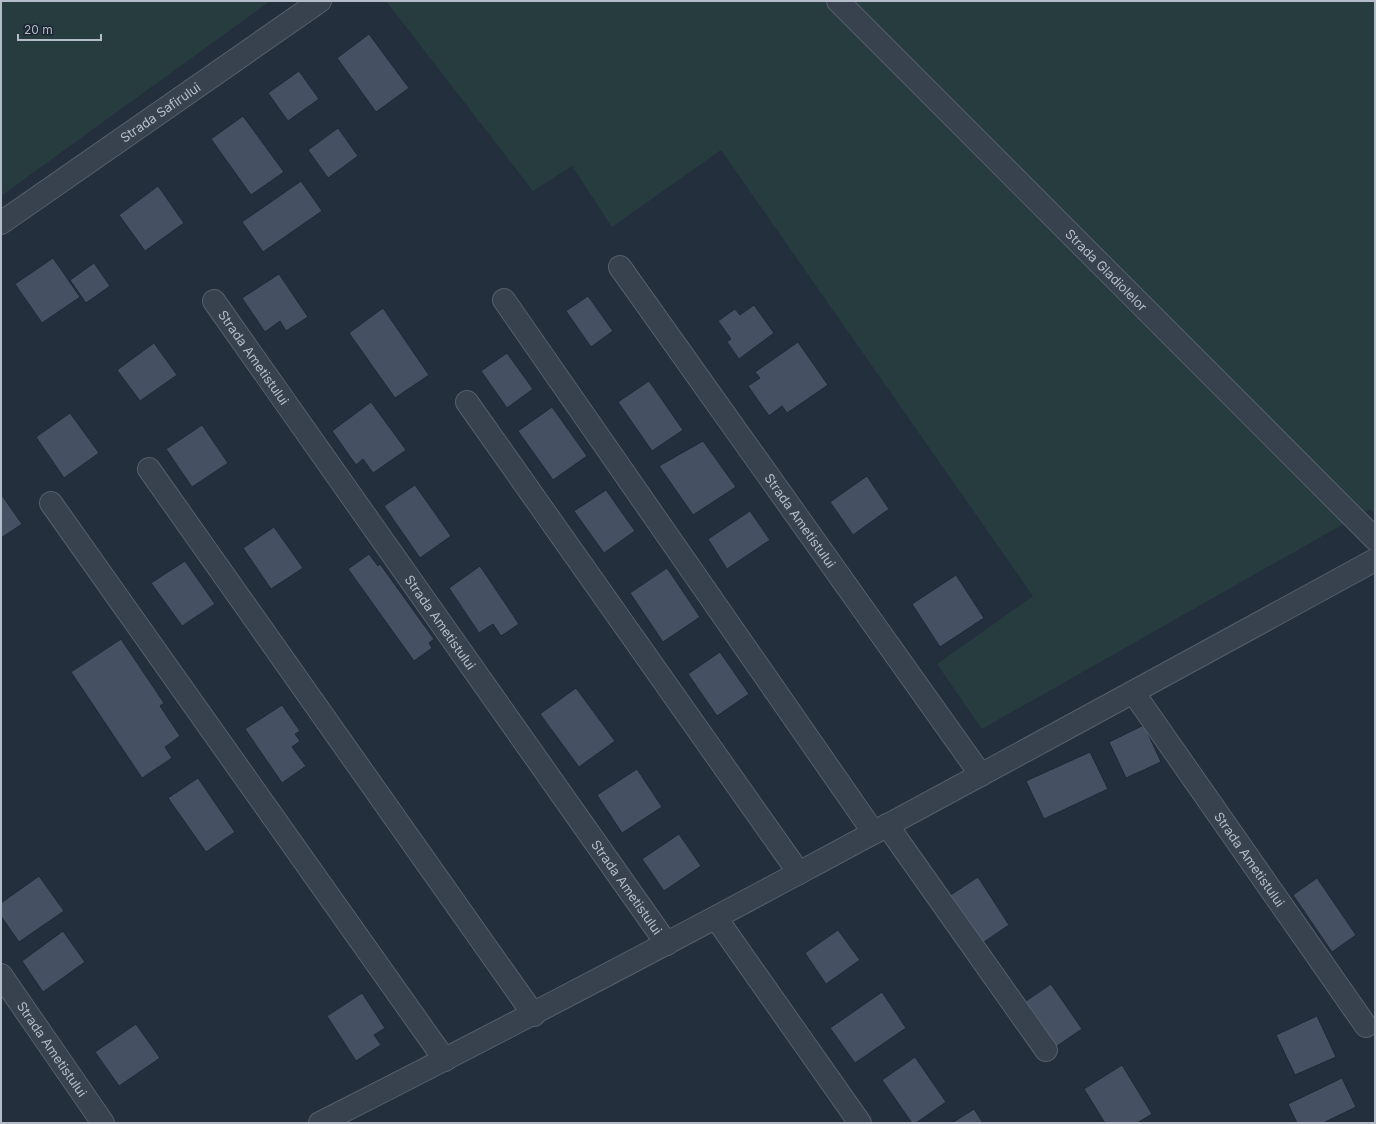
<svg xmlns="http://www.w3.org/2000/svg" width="1376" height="1124" viewBox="0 0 1376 1124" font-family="Inter,sans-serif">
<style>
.green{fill:#263c3f}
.building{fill:#455162;stroke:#1f2835}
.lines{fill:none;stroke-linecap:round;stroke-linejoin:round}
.street-casing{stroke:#565f6c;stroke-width:24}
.street{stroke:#38414e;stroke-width:22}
.labels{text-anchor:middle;stroke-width:3;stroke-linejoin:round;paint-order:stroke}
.street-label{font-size:13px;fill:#b4bcc9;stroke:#1d2633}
</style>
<rect width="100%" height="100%" fill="#242f3e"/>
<!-- green -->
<g class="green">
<polygon points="1,1 270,1 1,196"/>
<polygon points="386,1 1375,1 1375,514 1370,509 982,729 937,664 1033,596 721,150 612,227 572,166 533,191"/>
</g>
<!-- building -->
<g class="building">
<polygon points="369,34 409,88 376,112 337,58"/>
<polygon points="299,71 319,99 288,121 268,93"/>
<polygon points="243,116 284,172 251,195 211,139"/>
<polygon points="338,128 358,156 328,178 308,150"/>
<polygon points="301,181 322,211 263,252 242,222"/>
<polygon points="158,186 184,223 145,251 119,215"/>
<polygon points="53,258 80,297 42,323 15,284"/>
<polygon points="94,263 110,286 86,303 70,280"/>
<polygon points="279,274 308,317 286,331 280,321 265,332 242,298"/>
<polygon points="588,296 613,331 591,347 566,311"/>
<polygon points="754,305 774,333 739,359 727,342 731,339 718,321 735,309 740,315"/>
<polygon points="383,308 429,375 395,398 349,333"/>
<polygon points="798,342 828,385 787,413 782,406 769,416 748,386 760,378 755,372"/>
<polygon points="154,343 177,375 140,401 117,370"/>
<polygon points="507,353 533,389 507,408 481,371"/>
<polygon points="649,381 683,430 652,451 618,402"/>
<polygon points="371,402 406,450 373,473 363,459 356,465 332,431"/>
<polygon points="552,407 587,456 553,480 518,431"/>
<polygon points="70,413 99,453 64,478 36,437"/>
<polygon points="202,425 228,463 192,487 166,449"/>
<polygon points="703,441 736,487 693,515 659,466"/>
<polygon points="867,476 889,509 853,535 830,502"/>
<polygon points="415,485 451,536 420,558 384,506"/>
<polygon points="606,490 635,531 604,553 574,511"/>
<polygon points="1,494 22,524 1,538"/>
<polygon points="750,511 770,540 727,569 708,539"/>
<polygon points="274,527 303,568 271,589 243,548"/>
<polygon points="369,554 378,566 380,564 434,639 429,643 432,648 414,661 348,569"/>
<polygon points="185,561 215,604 182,626 151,583"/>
<polygon points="480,566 519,624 501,636 493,624 479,633 449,588"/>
<polygon points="667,568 700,617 663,642 630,593"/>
<polygon points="956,575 984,618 940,647 912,604"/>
<polygon points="121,639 164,703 160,706 180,736 165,747 172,758 142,778 71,672"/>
<polygon points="720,652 749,694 717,716 688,674"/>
<polygon points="576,688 615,741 579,767 540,714"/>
<polygon points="282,705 300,731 295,734 300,741 292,747 306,766 282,783 245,729"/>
<polygon points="1144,725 1161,762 1126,778 1109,742"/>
<polygon points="1090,752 1108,789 1044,819 1026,781"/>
<polygon points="637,769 662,807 622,833 597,795"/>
<polygon points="198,778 235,832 206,852 168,798"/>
<polygon points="679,834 701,866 664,891 642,859"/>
<polygon points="39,876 64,911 19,942 1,916 1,903"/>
<polygon points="978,877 1009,925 981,944 949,896"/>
<polygon points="1317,878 1356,935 1332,952 1293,895"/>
<polygon points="838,930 860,960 826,984 805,953"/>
<polygon points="63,931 85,962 43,992 22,961"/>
<polygon points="1051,984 1082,1029 1054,1048 1023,1003"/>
<polygon points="882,992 906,1028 855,1063 830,1028"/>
<polygon points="362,993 385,1028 374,1035 381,1045 356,1061 327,1016"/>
<polygon points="1317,1016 1336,1057 1295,1075 1276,1035"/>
<polygon points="136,1024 160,1058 119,1086 95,1052"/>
<polygon points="915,1057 946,1102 916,1123 912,1123 882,1080"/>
<polygon points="1122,1065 1152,1114 1137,1123 1105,1123 1084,1089"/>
<polygon points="1342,1078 1356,1107 1323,1123 1297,1123 1288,1104"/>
<polygon points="974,1109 983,1123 952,1123"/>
</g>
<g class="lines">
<!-- street casing -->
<g class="street-casing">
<g id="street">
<path id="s1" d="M838,1L1375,539"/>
<path id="s2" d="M1,223L320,1"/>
<path id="s3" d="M620,267L981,775"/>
<polyline points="504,300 874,833"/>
<path id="s4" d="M214,301L667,944"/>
<polyline points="467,402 799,873"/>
<polyline points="149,469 534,1015"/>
<polyline points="51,503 445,1060"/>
<path id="s5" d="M1133,692L1366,1026"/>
<polyline points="887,825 1046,1050"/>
<polyline points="716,918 860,1123"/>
<path id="s6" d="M1,975L103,1123"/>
<path d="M320,1123C676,943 1025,751 1375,560"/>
</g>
</g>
<!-- street -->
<use href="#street" class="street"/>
</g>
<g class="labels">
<!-- street labels -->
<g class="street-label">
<text dy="5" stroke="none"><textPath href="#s2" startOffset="194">Strada Safirului</textPath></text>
<text dy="5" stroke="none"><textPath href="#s1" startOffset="380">Strada Gladiolelor</textPath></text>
<text dy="5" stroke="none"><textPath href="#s4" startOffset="69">Strada Ametistului</textPath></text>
<text dy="5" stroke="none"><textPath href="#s3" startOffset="311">Strada Ametistului</textPath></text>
<text dy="5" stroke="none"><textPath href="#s4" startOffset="393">Strada Ametistului</textPath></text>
<text dy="5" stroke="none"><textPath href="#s5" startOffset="204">Strada Ametistului</textPath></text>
<text dy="5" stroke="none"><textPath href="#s4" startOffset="717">Strada Ametistului</textPath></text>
<text dy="5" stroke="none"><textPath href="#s6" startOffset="90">Strada Ametistului</textPath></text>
</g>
</g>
<!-- border -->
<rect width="1376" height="1124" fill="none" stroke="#b4bcc9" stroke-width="4"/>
<!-- scale -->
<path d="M18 34v6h83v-6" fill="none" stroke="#b4bcc9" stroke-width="2"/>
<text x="24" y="34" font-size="12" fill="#b4bcc9" stroke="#1d2633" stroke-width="3" paint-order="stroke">20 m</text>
</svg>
